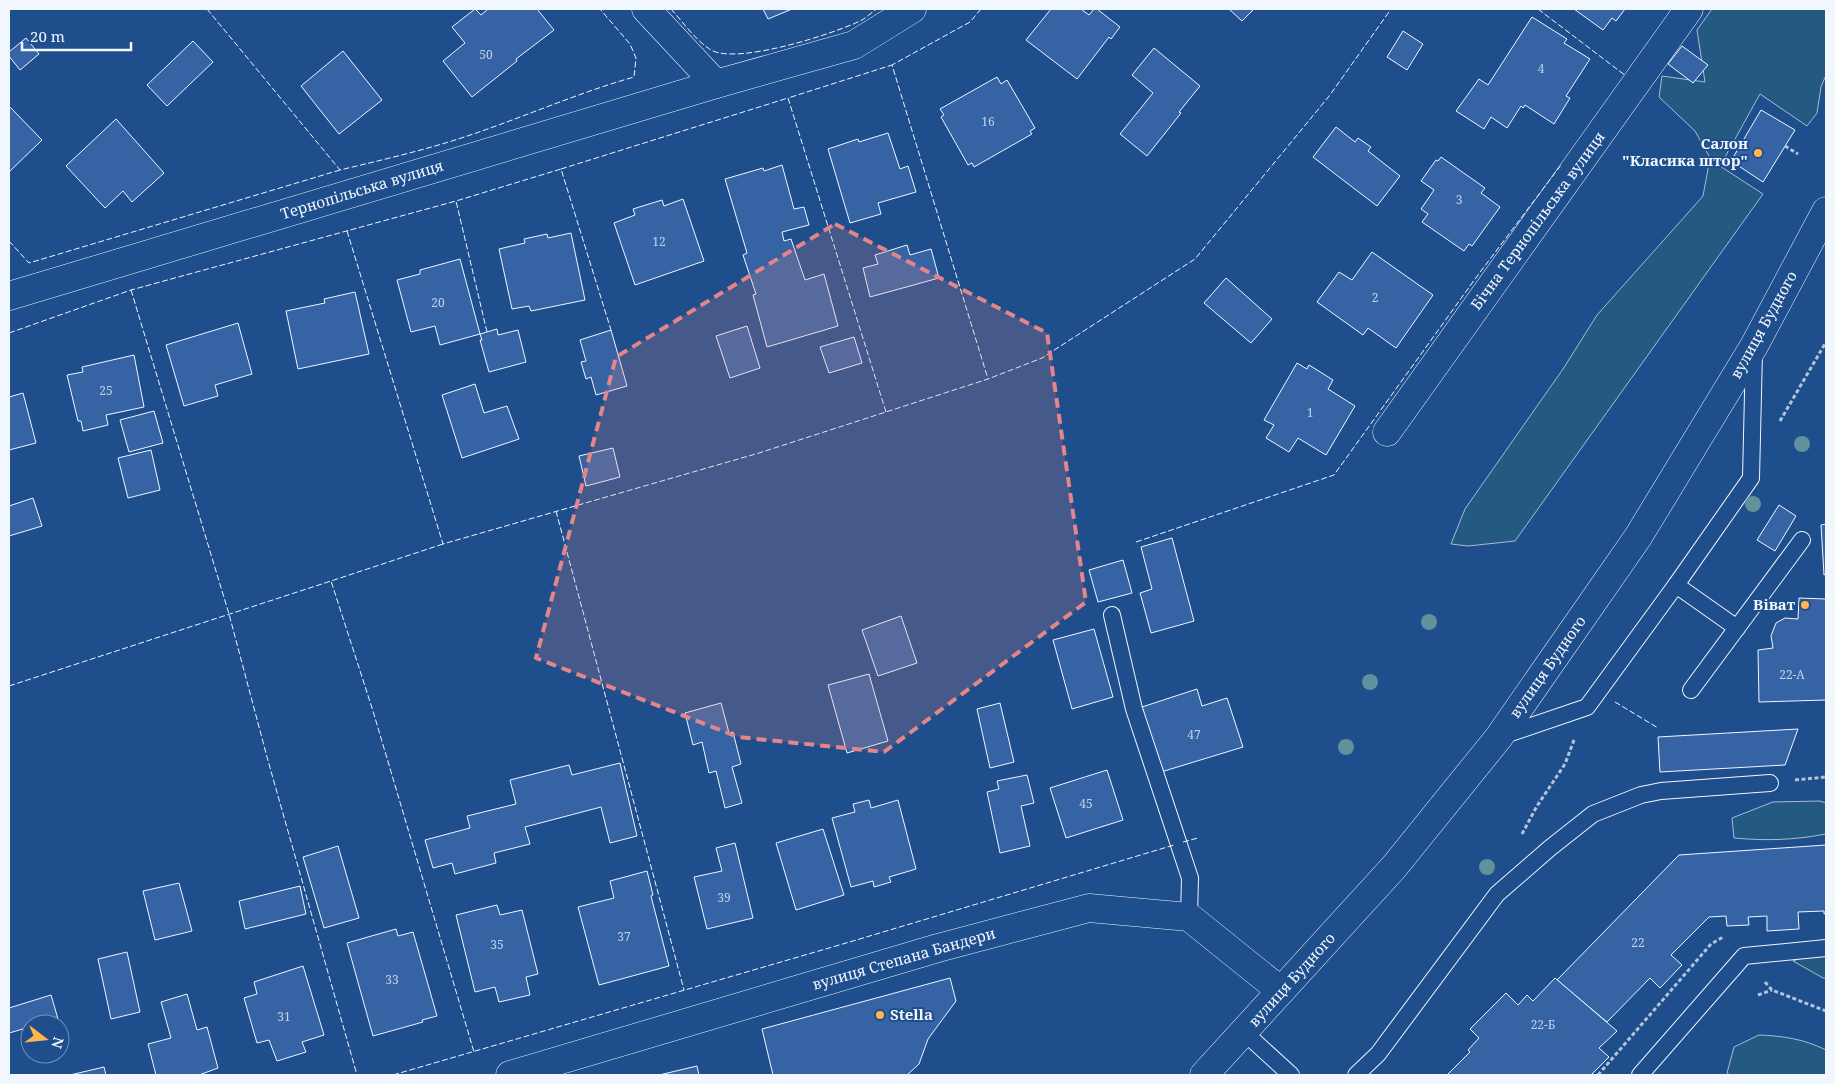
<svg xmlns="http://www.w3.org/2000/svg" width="1835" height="1084" viewBox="0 0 1835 1084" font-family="'Noto Serif',serif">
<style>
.green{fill:#245a82;stroke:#a8bbd7}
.building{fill:#3563a3;stroke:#f2f6ff}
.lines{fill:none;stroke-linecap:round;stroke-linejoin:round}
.lane-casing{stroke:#f2f6ff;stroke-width:18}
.street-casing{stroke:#f2f6ff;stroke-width:29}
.highway-casing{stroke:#f2f6ff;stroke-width:29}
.path{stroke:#b3c4dc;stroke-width:3;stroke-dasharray:4 2.5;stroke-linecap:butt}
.lane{stroke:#1f4e8c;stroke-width:16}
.street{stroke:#1f4e8c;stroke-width:28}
.highway{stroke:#1f4e8c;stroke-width:28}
.fence{stroke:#f2f6ff;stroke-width:1;stroke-dasharray:6 2.5;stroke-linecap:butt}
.tree{fill:#61919a}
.marked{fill:#e38589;fill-opacity:0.2;stroke:#e38589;stroke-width:4;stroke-dasharray:10 6;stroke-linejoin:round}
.poi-dot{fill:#ffb74d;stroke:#1f4e8c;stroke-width:2}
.labels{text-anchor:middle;stroke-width:4;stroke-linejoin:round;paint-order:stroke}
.number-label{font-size:12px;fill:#c3d1e8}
.poi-label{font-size:15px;font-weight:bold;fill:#f2f6ff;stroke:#1f4e8c;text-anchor:end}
.street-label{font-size:15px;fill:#f2f6ff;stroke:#1f4e8c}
</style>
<rect width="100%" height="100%" fill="#1f4e8c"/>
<!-- green -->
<g class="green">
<polygon points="1712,9 1826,9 1826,75 1821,87 1817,113 1807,126 1760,94 1720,166 1763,194 1515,541 1468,546 1451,544 1465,509 1563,369 1597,315 1703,196 1710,158 1695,131 1659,97 1662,76 1705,82 1697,30"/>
<path d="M1820,801L1826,803V834C1795,840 1766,841 1734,838L1732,818L1773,802Z"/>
<polygon points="1821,951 1826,951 1826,978 1823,978 1793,961"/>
<path d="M1759,1035C1783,1036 1804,1039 1826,1050V1075H1730L1727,1073L1734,1047Z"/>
</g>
<!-- building -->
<g class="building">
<polygon points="475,9 481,15 488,9 537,9 554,30 516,59 517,61 472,97 443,61 465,43 452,27"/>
<polygon points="763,9 792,9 768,19"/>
<polygon points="1051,9 1081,9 1089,15 1094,9 1097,9 1120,27 1111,39 1109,37 1077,79 1026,40"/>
<polygon points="1229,9 1254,9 1242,21"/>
<polygon points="1574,9 1625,9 1616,21 1612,18 1603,30"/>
<polygon points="1532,17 1567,39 1564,43 1590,59 1566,96 1570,98 1554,124 1525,105 1523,108 1521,106 1507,128 1491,117 1484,129 1456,111 1479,79 1488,85"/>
<polygon points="1403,31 1423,44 1407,70 1387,57"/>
<polygon points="26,38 39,54 20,70 9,56 9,52"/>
<polygon points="193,41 213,62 167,106 147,85"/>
<polygon points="1682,46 1708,65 1693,83 1668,64"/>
<polygon points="1154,48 1200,86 1179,112 1181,113 1147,156 1120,134 1153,93 1132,75"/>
<polygon points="343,51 382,100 339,134 301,86"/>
<polygon points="997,77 1001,84 1007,80 1035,128 1030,131 1032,134 974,167 972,163 968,165 941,117 944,115 940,109"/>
<polygon points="9,106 42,140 9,172"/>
<polygon points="1761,110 1795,130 1763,182 1731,161"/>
<polygon points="116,119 164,173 132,202 123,191 105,208 66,166"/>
<polygon points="1336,127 1355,142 1358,138 1371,147 1368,151 1400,176 1377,206 1313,157"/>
<polygon points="888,133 900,169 908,166 916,192 878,203 881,214 850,223 828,149 858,139 859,142"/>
<polygon points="1441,157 1485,188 1481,193 1500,207 1472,246 1469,244 1464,251 1422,222 1428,214 1421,209 1434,190 1421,181 1436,160 1438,161"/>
<polygon points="782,165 794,209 804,207 809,225 782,232 784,241 791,239 805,280 824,274 838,326 767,347 753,295 756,294 743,255 747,253 725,179 763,168 764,171"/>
<polygon points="683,199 704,261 635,285 614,223 635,215 633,209 662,200 664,206"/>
<polygon points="571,233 585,300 531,311 529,306 512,309 499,249 525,243 524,239 547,234 548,238"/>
<polygon points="907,245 910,255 931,249 939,278 870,297 863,268 878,264 875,255"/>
<polygon points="1372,252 1433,295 1396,348 1368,328 1363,335 1317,302 1339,272 1352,280"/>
<polygon points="460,259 480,334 440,345 435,326 411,332 397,280 420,274 420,270"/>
<polygon points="1226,278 1272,319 1251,343 1204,303"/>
<polygon points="355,292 369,354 298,369 286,311 325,303 324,299"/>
<polygon points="238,323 252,374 215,385 218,396 184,406 166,345"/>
<polygon points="747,326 760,368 730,378 716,336"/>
<polygon points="497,329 498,335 518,330 526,362 489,372 480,340 482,340 480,334"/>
<polygon points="611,330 627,386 596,395 591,377 586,379 581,362 586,361 580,340"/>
<polygon points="854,337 862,363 829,373 820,347"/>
<polygon points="134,355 144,407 106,415 108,425 83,431 81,421 78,421 67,375 83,372 82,367"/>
<polygon points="1297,363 1307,369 1309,365 1333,380 1328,389 1355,406 1326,455 1298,438 1289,452 1266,438 1274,425 1264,420"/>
<polygon points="475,384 484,413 507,406 519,439 462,458 442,395"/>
<polygon points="23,393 36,443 9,450 9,397"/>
<polygon points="154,411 163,443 129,452 120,420"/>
<polygon points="613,448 620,477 586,486 579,456"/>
<polygon points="151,450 160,490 128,498 118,458"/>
<polygon points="33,498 42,526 9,536 9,506"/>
<polygon points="1779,505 1796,516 1775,551 1757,540"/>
<polygon points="1826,524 1826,574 1824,575 1821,525"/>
<polygon points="1172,538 1194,621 1151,633 1140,593 1152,589 1141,547"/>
<polygon points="1123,560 1132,593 1098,602 1089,570"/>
<polygon points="1799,598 1826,599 1826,700 1759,702 1758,650 1773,648 1771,636 1776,623 1785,618 1798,619"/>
<polygon points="901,616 917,663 878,676 862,630"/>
<polygon points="1094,629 1113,697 1072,709 1053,640"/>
<polygon points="869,674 888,741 847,753 828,685"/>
<polygon points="1197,689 1202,706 1227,698 1243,747 1161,772 1142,707"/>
<polygon points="721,703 729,733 733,732 741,764 732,767 742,803 725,808 716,771 709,773 702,742 693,745 685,713"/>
<polygon points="1000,703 1014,762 990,768 977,709"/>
<polygon points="1798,729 1785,765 1660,772 1658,737"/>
<polygon points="620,763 637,836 610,843 601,807 525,827 530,844 494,853 496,863 455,874 452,863 433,868 425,840 470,828 467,816 516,804 510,780 569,765 572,775"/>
<polygon points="1107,770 1123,820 1066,838 1050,788"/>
<polygon points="1027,775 1034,803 1021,806 1030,846 1000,853 987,792 999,789 997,781"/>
<polygon points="869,800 871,808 898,800 916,869 889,877 891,882 874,887 873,881 851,887 832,818 855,812 853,804"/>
<polygon points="823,829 844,895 796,910 776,843"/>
<polygon points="735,843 753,918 707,929 694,877 722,871 716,848"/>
<polygon points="1826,845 1826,913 1824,914 1824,911 1798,912 1799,929 1767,931 1767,916 1748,917 1749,925 1727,926 1726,916 1709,917 1671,955 1682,965 1660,988 1650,978 1607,1022 1557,980 1679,855"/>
<polygon points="338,846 359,918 324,928 303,857"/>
<polygon points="647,871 653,895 651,896 669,966 599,985 578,907 614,898 610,881"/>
<polygon points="179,883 192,931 155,940 143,891"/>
<polygon points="300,886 306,914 245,929 239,901"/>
<polygon points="497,905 500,915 522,910 538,974 526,977 530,995 499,1002 495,987 475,992 456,915"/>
<polygon points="396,929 398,936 413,932 437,1016 422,1020 423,1022 373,1036 347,943"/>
<polygon points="127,952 140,1012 111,1019 98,959"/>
<polygon points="303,966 324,1035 302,1042 306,1052 277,1061 269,1040 257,1043 244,998 257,994 254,982"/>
<polygon points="950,978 956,1001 928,1039 919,1064 907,1075 773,1075 762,1029"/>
<polygon points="1555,978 1617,1031 1599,1048 1609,1057 1591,1075 1447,1075 1470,1052 1468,1050 1479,1038 1470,1029 1506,993 1518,1005 1527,995 1533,1001"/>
<polygon points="187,994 197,1030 207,1027 218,1068 199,1075 156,1075 148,1044 171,1038 161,1002"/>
<polygon points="51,995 58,1019 39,1024 30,1024 30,1027 9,1033 9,1008"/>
<polygon points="697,1066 699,1075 659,1075"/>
<polygon points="104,1067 106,1075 70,1075"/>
</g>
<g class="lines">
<!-- lane casing -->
<g class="lane-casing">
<g id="lane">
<polyline points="1676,585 1751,478 1754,351"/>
<polyline points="1112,615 1134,709 1190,878 1189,917"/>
<polyline points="1691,690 1802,540"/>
<polyline points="1502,736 1587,707 1676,585 1737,628"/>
<polyline points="1244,1032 1291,1075"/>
<polyline points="1356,1075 1378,1054 1497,894 1550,848 1593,814 1641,795 1661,791 1770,783"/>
<polyline points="1640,1075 1744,956 1826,948"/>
</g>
</g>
<!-- street casing -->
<g class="street-casing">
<g id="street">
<polyline points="646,9 716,84"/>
<polyline points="9,296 716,84 854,45 912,9"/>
<polyline points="1387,432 1689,9"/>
<polyline points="510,1075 938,948 1089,908 1189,917 1281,991"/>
</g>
</g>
<!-- highway casing -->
<g class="highway-casing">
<polyline id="highway" points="1204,1075 1394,867 1499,737 1638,537 1754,346 1826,211"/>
</g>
<!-- path -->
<g class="path">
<polyline points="1785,146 1798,154"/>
<polyline points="1780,421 1826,342"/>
<polyline points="1795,780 1826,777"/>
<polyline points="1522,834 1537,806 1565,764 1574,740"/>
<polyline points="1765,982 1772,990 1826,1011"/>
<polyline points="1758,995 1772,990"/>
<polyline points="1598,1075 1711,944 1723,937"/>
</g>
<!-- lane -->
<use href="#lane" class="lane"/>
<!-- street -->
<use href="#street" class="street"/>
<!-- highway -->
<use href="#highway" class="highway"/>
<!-- fence -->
<g class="fence">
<path d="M207,9L340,170C386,159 434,148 479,132C531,114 581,92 634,77L636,58L630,44L600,9"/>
<path d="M671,9C683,22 695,40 711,50C737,65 834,34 862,20C867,17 872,12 877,9"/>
<polyline points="981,9 970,22 892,65 988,379"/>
<polyline points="1538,9 1626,76"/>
<polyline points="561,169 788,98"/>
<polyline points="347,231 443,544 759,453 988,379 1042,358 1195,259 1330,95 1391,9"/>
<polyline points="9,241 29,263 340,170"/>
<polyline points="131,290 229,614 267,757 357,1075"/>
<polyline points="487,332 456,201 561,169 611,330"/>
<polyline points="9,333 131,290 456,201"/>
<polyline points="886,412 788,98 892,65"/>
<polyline points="556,511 684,990"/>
<polyline points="1136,542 1334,475 1475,279 1561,165"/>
<polyline points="443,544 331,581 373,711 474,1052"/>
<polyline points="9,686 331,581"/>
<polyline points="1615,702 1658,728"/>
<polyline points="1183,842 1198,838"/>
<polyline points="393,1075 853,941 1174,845"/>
</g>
</g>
<!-- trees -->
<g class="tree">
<circle cx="1802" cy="444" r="8"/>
<circle cx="1753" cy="504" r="8"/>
<circle cx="1429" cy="622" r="8"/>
<circle cx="1370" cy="682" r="8"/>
<circle cx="1346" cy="747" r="8"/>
<circle cx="1487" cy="867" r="8"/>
</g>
<!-- marked area -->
<path class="marked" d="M835,224L1047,333L1086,602L884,752L738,737L536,658L616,357Z"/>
<!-- markers -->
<g class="poi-dot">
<circle cx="1758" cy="153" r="5"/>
<circle cx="1805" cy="605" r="5"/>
<circle cx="880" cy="1015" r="5"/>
</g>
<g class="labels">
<!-- number labels -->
<g class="number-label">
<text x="486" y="59">50</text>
<text x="1541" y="73">4</text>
<text x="988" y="126">16</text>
<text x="1459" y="204">3</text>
<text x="659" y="246">12</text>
<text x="1375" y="302">2</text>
<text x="438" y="307">20</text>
<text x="106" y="395">25</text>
<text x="1310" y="417">1</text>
<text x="1792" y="679">22-А</text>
<text x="1194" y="739">47</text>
<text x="1086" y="808">45</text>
<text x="724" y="902">39</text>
<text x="624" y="941">37</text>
<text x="1638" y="947">22</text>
<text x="497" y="949">35</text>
<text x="392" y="984">33</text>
<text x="284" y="1021">31</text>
<text x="1543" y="1029">22-Б</text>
</g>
<!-- poi labels -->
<g class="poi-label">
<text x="1748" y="149">Салон<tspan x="1748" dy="17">"Класика штор"</tspan></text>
<text x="1795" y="610">Віват</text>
<text x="890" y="1020" text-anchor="start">Stella</text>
</g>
<!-- street labels -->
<g class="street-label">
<text transform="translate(362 190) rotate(-17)" y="5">Тернопільська вулиця</text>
<text transform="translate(1538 221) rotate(-54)" y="5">Бічна Тернопільська вулиця</text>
<text transform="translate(1764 325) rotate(-61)" y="5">вулиця Будного</text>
<text transform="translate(1548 667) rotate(-55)" y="5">вулиця Будного</text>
<text transform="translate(904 959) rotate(-16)" y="5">вулиця Степана Бандери</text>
<text transform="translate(1292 980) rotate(-48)" y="5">вулиця Будного</text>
</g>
</g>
<!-- border -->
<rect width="1835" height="1084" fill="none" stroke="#f2f6ff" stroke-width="20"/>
<!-- north arrow -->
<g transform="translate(45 1039) rotate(106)"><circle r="24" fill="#1f4e8c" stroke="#7391ba"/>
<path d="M0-4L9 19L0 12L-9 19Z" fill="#ffb74d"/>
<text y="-8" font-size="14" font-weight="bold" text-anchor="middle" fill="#f2f6ff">N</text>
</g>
<!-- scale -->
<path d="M22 42v8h109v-8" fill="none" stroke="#f2f6ff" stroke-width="2.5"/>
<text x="30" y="42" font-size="15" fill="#f2f6ff" stroke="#1f4e8c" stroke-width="4" paint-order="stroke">20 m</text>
</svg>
